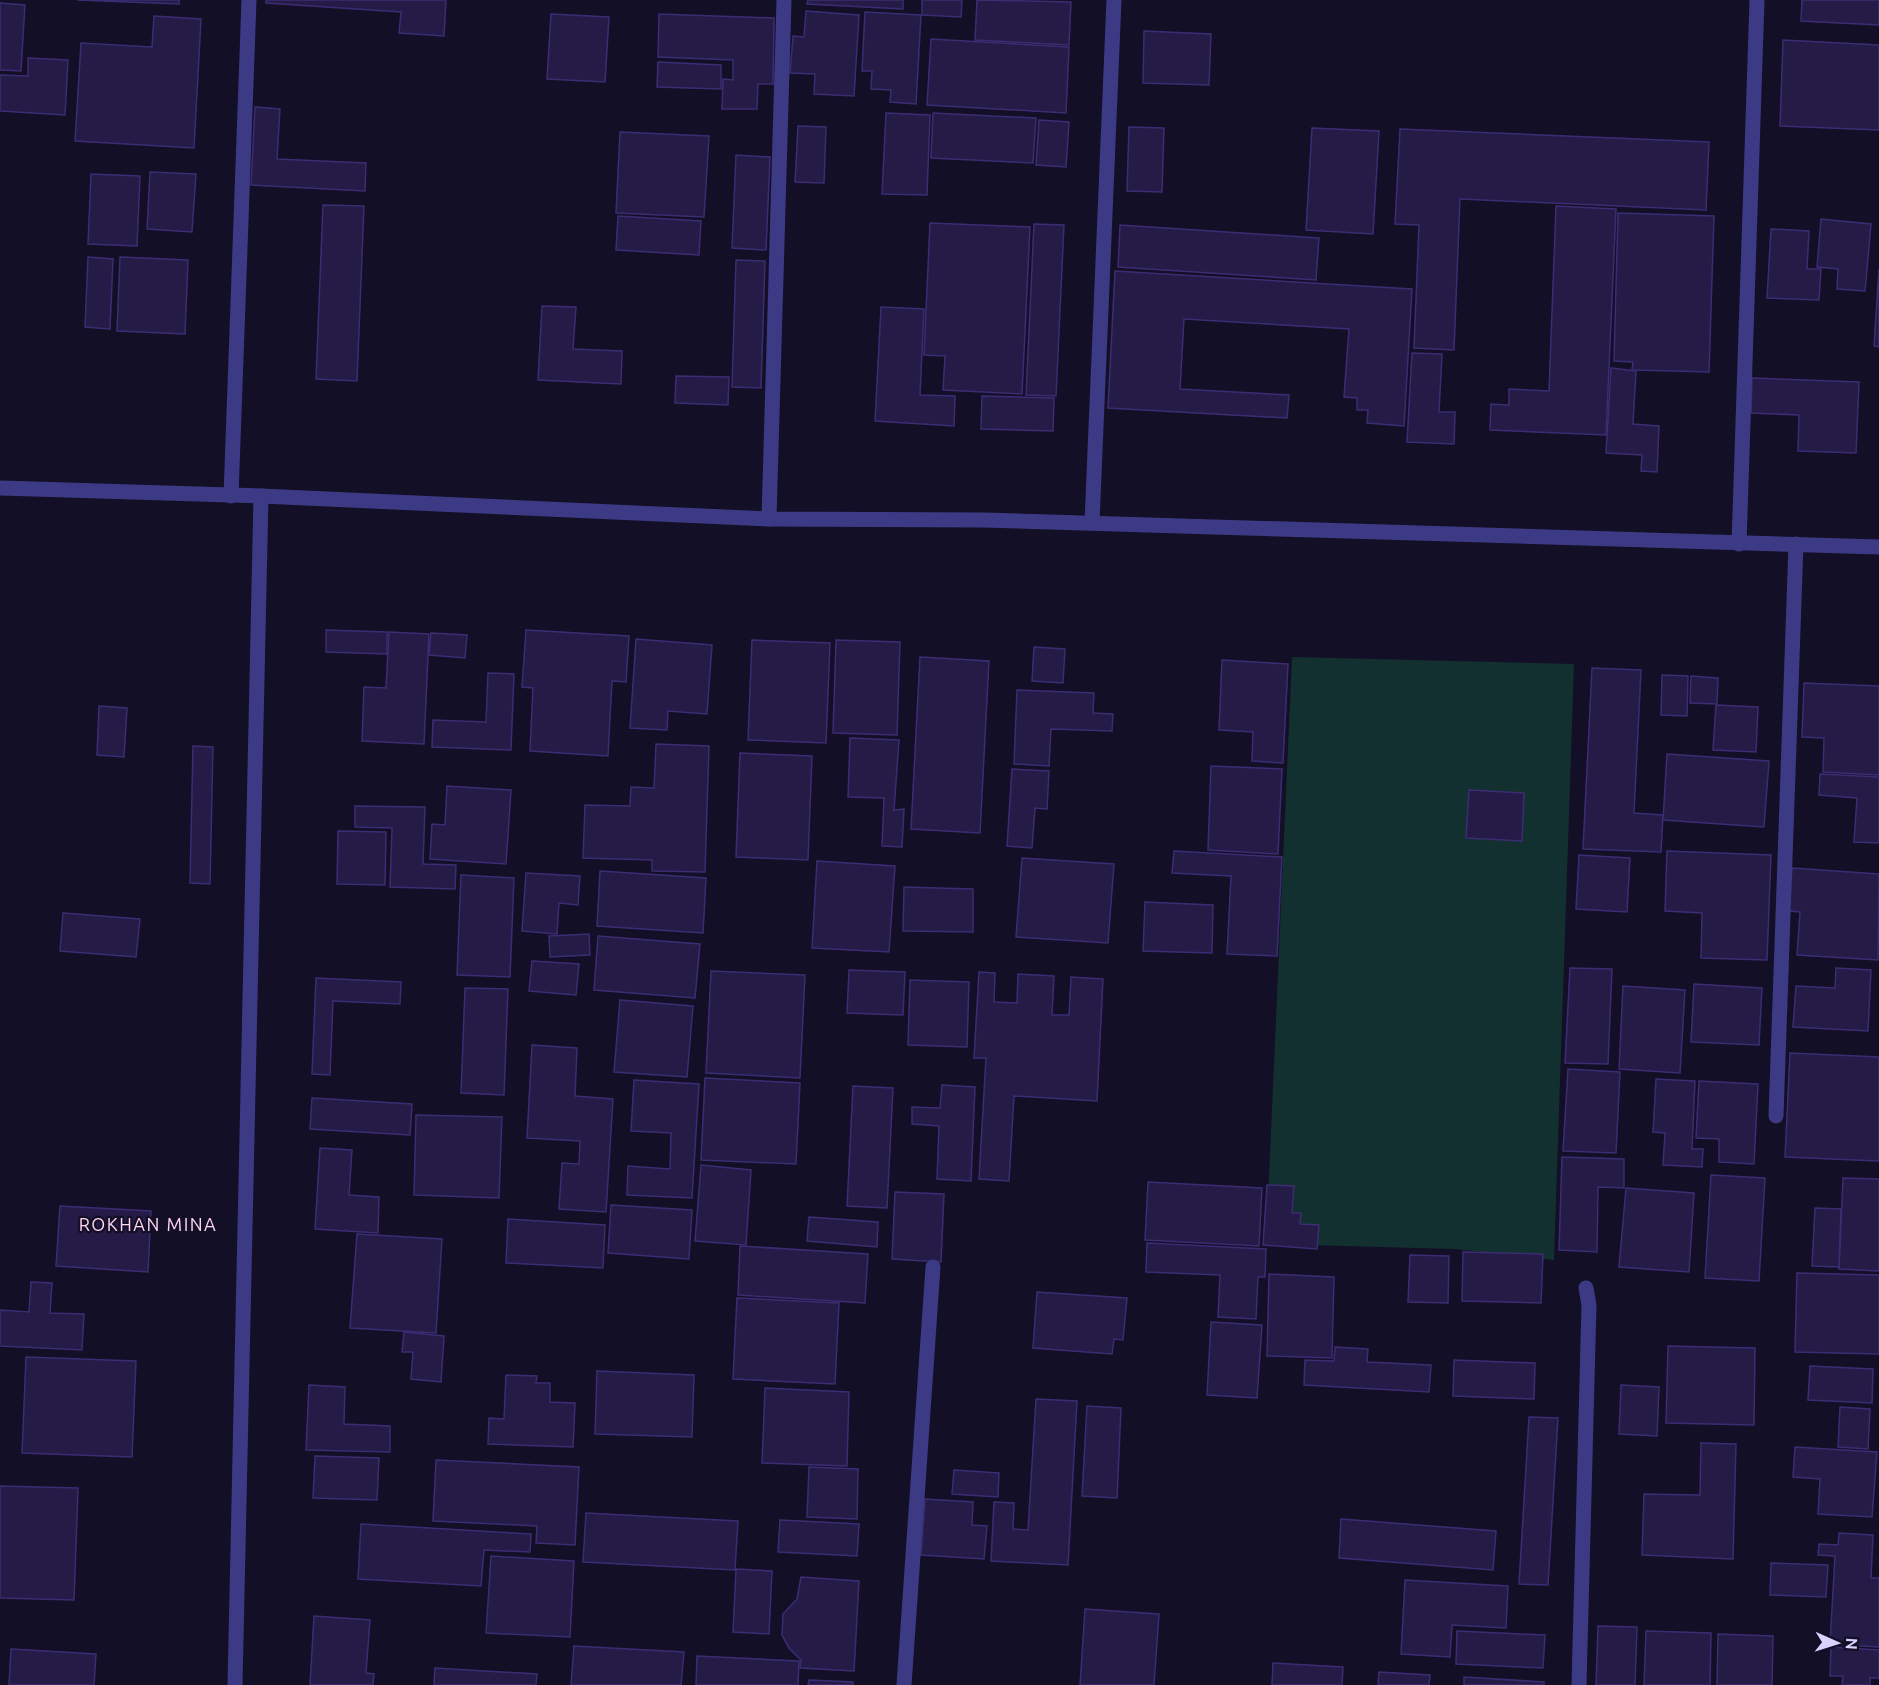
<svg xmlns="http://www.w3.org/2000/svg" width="1879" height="1685" viewBox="0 0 1879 1685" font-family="Ubuntu,sans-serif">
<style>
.green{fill:#12302f}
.building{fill:#241b47;stroke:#3b2d73;stroke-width:1.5}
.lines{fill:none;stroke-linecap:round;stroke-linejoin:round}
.street{stroke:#3d3a85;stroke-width:15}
.labels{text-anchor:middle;stroke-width:4.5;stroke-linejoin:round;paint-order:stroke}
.quarter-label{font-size:18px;letter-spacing:1.5px;fill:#ffd6f0;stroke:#130f26}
</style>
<rect width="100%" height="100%" fill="#130f26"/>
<!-- green -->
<polygon class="green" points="1292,657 1574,664 1554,1260 1454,1249 1266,1244"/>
<!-- building -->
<g class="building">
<polygon points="77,0 179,0 179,4"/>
<polygon points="266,0 446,0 444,36 399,33 401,12 266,3"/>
<polygon points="808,0 903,0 903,9 807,4"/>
<polygon points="922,0 962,0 961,17 922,15"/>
<polygon points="977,0 1071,2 1069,45 975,40"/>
<polygon points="1802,0 1879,0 1879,25 1801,21"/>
<polygon points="0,3 25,5 21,71 0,70"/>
<polygon points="806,11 859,15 854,96 814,94 815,74 790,73 793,36 804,37"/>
<polygon points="865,12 921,15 916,104 890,102 891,90 871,89 872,71 862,71"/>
<polygon points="551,14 609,17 605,82 547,79"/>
<polygon points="659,14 774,18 773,84 758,84 757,109 722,109 723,79 733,80 733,60 658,57"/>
<polygon points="154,16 201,19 194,148 75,141 81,43 152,47"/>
<polygon points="1144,31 1211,34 1209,85 1143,83"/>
<polygon points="931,39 1069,47 1066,113 927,105"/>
<polygon points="1783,40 1879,45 1879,130 1780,126"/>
<polygon points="28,58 68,60 65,115 0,111 0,75 28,76"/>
<polygon points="658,62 721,65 721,89 657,87"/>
<polygon points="255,107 280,109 277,159 366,163 365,191 251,185"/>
<polygon points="886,113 930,115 927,195 882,194"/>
<polygon points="933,113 1036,118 1033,163 931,158"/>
<polygon points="1039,120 1069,122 1066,167 1036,165"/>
<polygon points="798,126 826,127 824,183 795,182"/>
<polygon points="1129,127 1164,128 1162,192 1127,191"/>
<polygon points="1312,128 1379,131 1373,234 1306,230"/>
<polygon points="1400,129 1709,142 1706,210 1460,199 1454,350 1414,348 1419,225 1395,224"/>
<polygon points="620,132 709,136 704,217 616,213"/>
<polygon points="736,155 770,157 766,250 732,248"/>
<polygon points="150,172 196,174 192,232 147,229"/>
<polygon points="91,174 140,176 137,246 88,244"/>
<polygon points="323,205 364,206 357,381 316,379"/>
<polygon points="1556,206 1616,209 1606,435 1490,430 1491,404 1509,405 1509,389 1549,391"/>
<polygon points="1618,213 1714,216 1709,372 1632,370 1633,362 1614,361"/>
<polygon points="618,216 701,221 699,255 616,250"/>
<polygon points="1821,219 1871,224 1865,291 1837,289 1838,269 1817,267"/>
<polygon points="930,223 1030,227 1022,394 943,390 945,356 924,355"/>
<polygon points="1034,224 1064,225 1056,396 1026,395"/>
<polygon points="1120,225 1319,238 1316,280 1118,267"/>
<polygon points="1771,229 1809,231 1807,269 1821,269 1819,300 1767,298"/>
<polygon points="88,257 113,259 110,329 85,327"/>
<polygon points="120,257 188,260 185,334 117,331"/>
<polygon points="736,260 765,261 761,388 732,387"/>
<polygon points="1879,269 1879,347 1874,346"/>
<polygon points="1115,271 1412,289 1404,426 1367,423 1368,410 1357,410 1357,398 1344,397 1349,329 1184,319 1180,389 1289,395 1287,418 1108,408"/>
<polygon points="542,306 576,307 573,349 622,351 621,384 538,380"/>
<polygon points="881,307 924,309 920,395 955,396 954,426 875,421"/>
<polygon points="1412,353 1442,354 1439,412 1455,412 1454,444 1407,442"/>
<polygon points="1611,368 1636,371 1633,424 1659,426 1657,472 1641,471 1642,455 1606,453"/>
<polygon points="676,376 729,377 728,405 675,403"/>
<polygon points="1752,378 1859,382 1856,453 1798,451 1799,415 1751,413"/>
<polygon points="982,396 1054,398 1053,431 981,429"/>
<polygon points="326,630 387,632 387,654 326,652"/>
<polygon points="526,630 629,636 626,682 612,681 608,756 530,751 533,688 522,687"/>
<polygon points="389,632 429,634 424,744 362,741 364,687 386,688"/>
<polygon points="431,633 467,635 465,658 429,655"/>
<polygon points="636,639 712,645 707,714 668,711 667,730 630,728"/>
<polygon points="752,640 830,643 826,743 748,740"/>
<polygon points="836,640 900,642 897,735 833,733"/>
<polygon points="1034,647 1065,649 1063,683 1032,681"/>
<polygon points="920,657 989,661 980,833 911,829"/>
<polygon points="1222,660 1288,664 1283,763 1252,761 1253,732 1219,730"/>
<polygon points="1592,668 1641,670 1634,813 1663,815 1661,852 1583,849"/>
<polygon points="488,673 514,674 511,750 432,747 433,720 486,722"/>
<polygon points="1662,675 1688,676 1687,716 1661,715"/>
<polygon points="1691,676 1718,678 1717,704 1690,703"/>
<polygon points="1804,683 1879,686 1879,775 1823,772 1824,738 1802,737"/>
<polygon points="1017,690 1094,693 1093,713 1113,714 1112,731 1051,729 1049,766 1014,764"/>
<polygon points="1716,705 1758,707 1756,752 1713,750"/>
<polygon points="99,706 127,708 124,757 97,755"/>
<polygon points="850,738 899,740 894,810 904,809 902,847 882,846 884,798 848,797"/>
<polygon points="656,744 709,746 705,872 652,871 652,860 583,858 585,805 630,806 631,787 654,788"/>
<polygon points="193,746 213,747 210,884 190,883"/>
<polygon points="740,753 812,756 808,860 736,857"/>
<polygon points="1667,754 1769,761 1764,827 1663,820"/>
<polygon points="1211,766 1282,769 1278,854 1208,850"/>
<polygon points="1012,769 1049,771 1047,809 1035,808 1032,848 1007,846"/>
<polygon points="1820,774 1879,777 1879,843 1854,842 1857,798 1819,795"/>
<polygon points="447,786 511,790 506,864 430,859 432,824 445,825"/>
<polygon points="1469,790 1524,793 1522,841 1466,838"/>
<polygon points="355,806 425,807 423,864 456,865 455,889 390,887 392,828 355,827"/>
<polygon points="338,831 386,832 385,885 337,884"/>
<polygon points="1174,851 1282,857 1277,956 1227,954 1231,876 1172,873"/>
<polygon points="1667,851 1771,855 1767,960 1701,958 1702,913 1665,911"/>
<polygon points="1579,855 1630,858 1627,912 1576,909"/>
<polygon points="1022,858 1114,864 1108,943 1016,937"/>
<polygon points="817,861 895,866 889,952 812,948"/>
<polygon points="1792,868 1879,874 1878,960 1797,955 1800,912 1789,911"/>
<polygon points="600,871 706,878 703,933 597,926"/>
<polygon points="526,873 580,876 578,905 559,903 557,934 522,931"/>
<polygon points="461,875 514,878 510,977 457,975"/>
<polygon points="904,887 973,889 973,932 903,931"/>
<polygon points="1145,902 1213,905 1212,953 1143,951"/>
<polygon points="63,913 140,919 136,957 60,951"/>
<polygon points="589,934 590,955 550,957 549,936"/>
<polygon points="598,936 700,944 695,998 594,990"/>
<polygon points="532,961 579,964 576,995 529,991"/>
<polygon points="1570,968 1612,969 1608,1064 1565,1063"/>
<polygon points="1836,968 1871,970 1868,1031 1793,1027 1796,986 1835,988"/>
<polygon points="849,970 905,972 903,1015 847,1013"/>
<polygon points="711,971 805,975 800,1078 706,1073"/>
<polygon points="979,972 995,973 994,1002 1017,1003 1018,974 1054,976 1052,1015 1069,1015 1071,977 1103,979 1097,1101 1014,1096 1009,1181 979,1179 986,1058 974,1058"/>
<polygon points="316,978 401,982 400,1004 333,1001 330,1075 312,1074"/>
<polygon points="910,980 969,982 967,1047 908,1045"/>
<polygon points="1694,984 1762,988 1759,1045 1691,1042"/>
<polygon points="1623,986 1685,990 1680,1073 1619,1069"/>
<polygon points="465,988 508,989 504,1095 461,1093"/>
<polygon points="620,1000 693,1006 687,1077 614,1072"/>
<polygon points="532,1045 577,1048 575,1096 613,1099 606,1212 559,1209 562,1163 579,1164 580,1141 527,1138"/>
<polygon points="1790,1053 1879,1057 1879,1161 1785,1157"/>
<polygon points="1568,1069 1620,1072 1616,1153 1563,1151"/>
<polygon points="705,1078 800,1083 796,1164 701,1160"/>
<polygon points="1656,1079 1695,1081 1692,1149 1703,1149 1702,1167 1663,1165 1665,1133 1653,1132"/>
<polygon points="634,1080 699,1084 692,1198 627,1195 628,1166 670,1169 671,1133 631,1131"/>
<polygon points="1699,1081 1758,1084 1754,1164 1719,1162 1719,1139 1696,1138"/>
<polygon points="942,1085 975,1087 971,1181 937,1179 939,1126 912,1124 912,1107 940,1108"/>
<polygon points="853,1086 893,1088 887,1208 847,1206"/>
<polygon points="312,1098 412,1104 410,1135 310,1129"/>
<polygon points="416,1115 502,1117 499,1198 414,1195"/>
<polygon points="320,1148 352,1150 349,1195 379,1197 378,1233 315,1229"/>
<polygon points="1562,1157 1624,1159 1624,1188 1598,1187 1597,1252 1559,1250"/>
<polygon points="701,1165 751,1170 746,1245 695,1241"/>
<polygon points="1711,1175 1765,1178 1759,1281 1705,1278"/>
<polygon points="1843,1178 1879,1179 1879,1271 1839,1269"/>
<polygon points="1148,1182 1262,1188 1259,1246 1145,1240"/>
<polygon points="1267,1185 1294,1186 1292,1213 1301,1213 1300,1224 1319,1225 1317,1249 1263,1245"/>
<polygon points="1626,1188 1694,1193 1689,1272 1619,1267"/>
<polygon points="895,1192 944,1194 941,1262 892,1259"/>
<polygon points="611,1205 692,1210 689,1259 608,1253"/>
<polygon points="60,1206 151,1211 148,1272 56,1266"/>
<polygon points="1815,1208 1841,1209 1839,1267 1812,1266"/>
<polygon points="809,1217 878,1222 877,1247 807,1241"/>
<polygon points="508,1219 605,1225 603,1268 506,1263"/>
<polygon points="357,1234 442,1239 436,1333 350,1328"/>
<polygon points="1147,1243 1266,1249 1265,1277 1258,1277 1256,1319 1218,1317 1220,1275 1146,1272"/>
<polygon points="740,1246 868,1254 865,1303 738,1295"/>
<polygon points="1463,1252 1543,1254 1541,1303 1462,1301"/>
<polygon points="1410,1255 1449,1256 1448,1303 1408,1302"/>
<polygon points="1797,1273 1879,1275 1879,1354 1795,1352"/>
<polygon points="1269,1274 1334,1277 1332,1358 1267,1356"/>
<polygon points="31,1282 52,1283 50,1313 84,1314 82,1350 0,1346 0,1310 29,1312"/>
<polygon points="1037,1292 1127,1298 1123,1340 1114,1339 1112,1354 1033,1348"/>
<polygon points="737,1298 839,1303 835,1384 733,1379"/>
<polygon points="1211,1322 1262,1325 1257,1398 1207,1395"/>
<polygon points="404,1332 444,1336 441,1382 411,1379 413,1352 402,1352"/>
<polygon points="1668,1346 1755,1348 1754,1425 1666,1423"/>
<polygon points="1335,1347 1368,1349 1367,1362 1431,1365 1429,1392 1304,1385 1305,1360 1334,1361"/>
<polygon points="26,1357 136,1361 132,1457 22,1453"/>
<polygon points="1454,1360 1535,1363 1534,1399 1453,1396"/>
<polygon points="1810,1366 1873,1369 1872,1403 1808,1400"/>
<polygon points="597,1371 694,1375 692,1437 595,1434"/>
<polygon points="506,1375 537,1376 536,1383 550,1383 550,1402 575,1403 573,1447 488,1444 489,1418 504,1419"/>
<polygon points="309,1385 345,1387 344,1424 390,1426 390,1452 306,1450"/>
<polygon points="1621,1385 1659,1387 1657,1436 1619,1434"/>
<polygon points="765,1388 849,1392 847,1466 762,1463"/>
<polygon points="1036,1399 1077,1401 1068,1565 991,1561 994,1502 1014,1503 1013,1529 1028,1530"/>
<polygon points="1087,1406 1121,1408 1117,1498 1082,1496"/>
<polygon points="1840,1407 1870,1409 1868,1449 1838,1447"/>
<polygon points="1529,1417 1558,1418 1548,1585 1519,1584"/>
<polygon points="1701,1443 1736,1444 1733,1559 1642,1555 1644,1494 1700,1495"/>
<polygon points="1795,1447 1877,1452 1872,1517 1818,1514 1820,1479 1793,1477"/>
<polygon points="315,1456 379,1458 377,1500 313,1498"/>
<polygon points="436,1460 579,1467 575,1545 536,1543 537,1526 433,1521"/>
<polygon points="809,1467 858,1469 857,1519 807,1517"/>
<polygon points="954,1470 999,1473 998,1497 952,1494"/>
<polygon points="0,1486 78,1488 74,1600 0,1598"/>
<polygon points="925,1499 973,1502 972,1525 987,1526 984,1559 921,1555"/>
<polygon points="586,1513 738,1521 735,1570 583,1562"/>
<polygon points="1341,1519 1496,1531 1493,1570 1339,1558"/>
<polygon points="780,1520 859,1524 857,1556 778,1552"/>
<polygon points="361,1524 531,1534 530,1552 484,1550 481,1586 358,1579"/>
<polygon points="1839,1533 1873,1535 1871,1578 1879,1578 1879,1647 1830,1644 1835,1556 1818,1555 1819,1544 1838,1545"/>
<polygon points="491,1556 574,1561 570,1637 486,1633"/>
<polygon points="1771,1563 1828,1565 1826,1597 1770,1595"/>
<polygon points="736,1569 772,1571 769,1634 733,1632"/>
<polygon points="801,1577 859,1581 854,1671 800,1668 801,1660 789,1648 782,1635 783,1614 797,1599"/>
<polygon points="1405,1580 1508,1586 1506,1628 1452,1625 1450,1657 1401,1654"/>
<polygon points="1085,1609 1159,1614 1154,1685 1080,1685"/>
<polygon points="314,1616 370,1620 366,1673 374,1674 373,1685 310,1685"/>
<polygon points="1598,1626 1637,1627 1635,1685 1596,1685"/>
<polygon points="1457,1631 1545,1635 1543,1668 1456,1664"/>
<polygon points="1646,1631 1711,1633 1710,1685 1644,1685"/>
<polygon points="1718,1634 1773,1636 1772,1685 1717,1685"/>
<polygon points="574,1646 684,1652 681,1685 571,1685"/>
<polygon points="1831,1647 1879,1650 1879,1678 1870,1678 1870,1685 1842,1685 1843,1676 1830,1676"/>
<polygon points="11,1649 96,1654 94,1685 9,1685"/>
<polygon points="697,1656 799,1661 798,1685 696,1685"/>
<polygon points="1273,1663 1343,1667 1342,1685 1272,1685"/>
<polygon points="435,1668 537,1674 536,1685 434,1685"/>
<polygon points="1379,1672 1430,1675 1429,1685 1378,1685"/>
<polygon points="1464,1677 1544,1682 1544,1685 1464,1685"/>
<polygon points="809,1680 853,1682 853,1685 808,1685"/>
</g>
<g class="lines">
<!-- street -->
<g class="street">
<polyline points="0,488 261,496 769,519 984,520 1879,547"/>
<polyline points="231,496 249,0"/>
<polyline points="769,519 784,0"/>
<polyline points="1092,523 1114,0"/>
<polyline points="1739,544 1757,0"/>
<polyline points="1776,1116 1796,544"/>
<polyline points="235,1685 261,496"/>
<polyline points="904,1685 933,1267"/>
<polyline points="1579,1685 1589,1305 1586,1288"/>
</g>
</g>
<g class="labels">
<!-- quarter labels -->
<g class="quarter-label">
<text x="148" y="1231">ROKHAN MINA</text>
</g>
</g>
<!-- north arrow -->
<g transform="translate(1837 1643) rotate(93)" stroke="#130f26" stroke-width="4.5" paint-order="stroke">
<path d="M0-4.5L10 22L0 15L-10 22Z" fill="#d9d4ff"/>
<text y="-9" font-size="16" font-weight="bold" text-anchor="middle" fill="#d9d4ff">N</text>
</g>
</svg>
